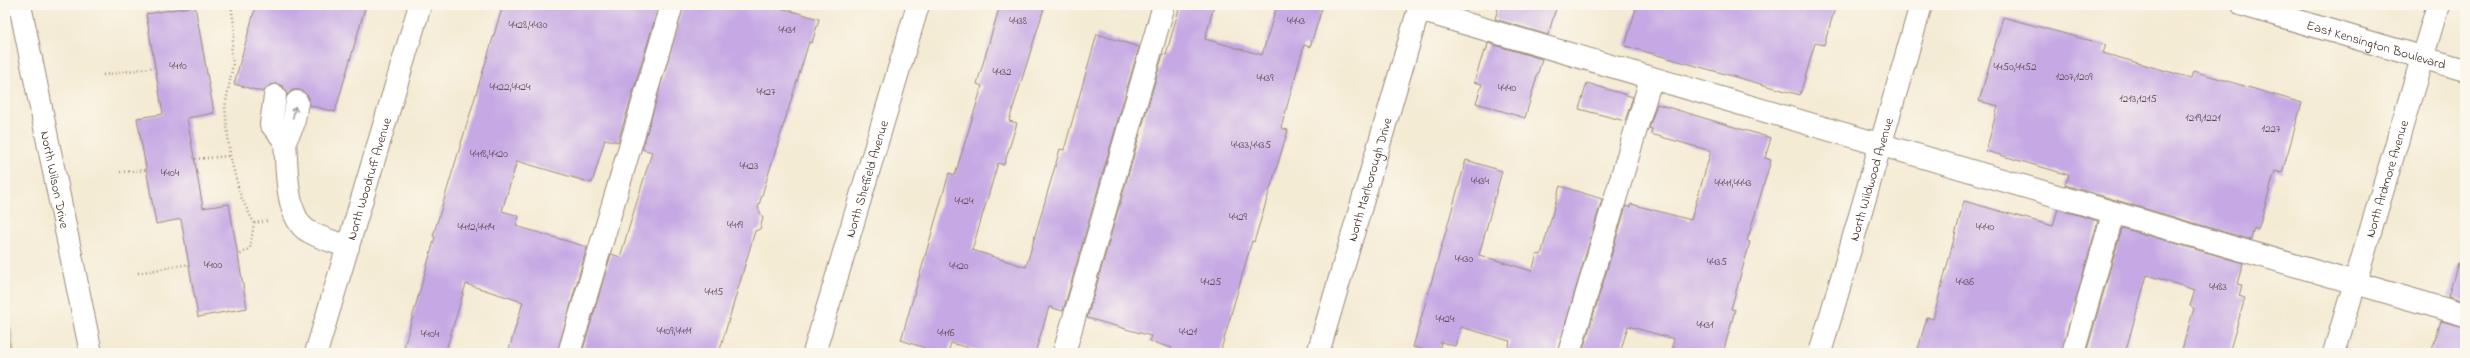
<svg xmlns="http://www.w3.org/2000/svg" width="2470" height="358" viewBox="0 0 2470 358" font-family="'Indie Flower',sans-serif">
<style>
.green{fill:#b2c468;stroke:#767743}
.building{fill:#c6a9e4}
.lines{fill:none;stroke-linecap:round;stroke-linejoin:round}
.minor-casing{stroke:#988a79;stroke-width:24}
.path{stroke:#988a79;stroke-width:2.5;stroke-dasharray:1 3;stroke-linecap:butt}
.minor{stroke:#fff;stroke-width:22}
.oneway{stroke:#a79f9a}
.labels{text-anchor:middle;stroke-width:4;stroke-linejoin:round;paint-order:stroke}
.number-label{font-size:11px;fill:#5e4a50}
.street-label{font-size:13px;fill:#3b2a1e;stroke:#fbf7ec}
</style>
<rect width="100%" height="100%" fill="#fbf7ec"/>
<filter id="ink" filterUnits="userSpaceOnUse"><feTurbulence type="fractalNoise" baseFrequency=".025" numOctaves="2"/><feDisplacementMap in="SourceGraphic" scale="8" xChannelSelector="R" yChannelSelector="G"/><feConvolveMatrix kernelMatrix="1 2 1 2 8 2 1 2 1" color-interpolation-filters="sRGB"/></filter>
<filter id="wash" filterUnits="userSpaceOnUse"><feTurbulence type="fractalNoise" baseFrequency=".012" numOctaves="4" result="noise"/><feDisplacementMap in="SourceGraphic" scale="16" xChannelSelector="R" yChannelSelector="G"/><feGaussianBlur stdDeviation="0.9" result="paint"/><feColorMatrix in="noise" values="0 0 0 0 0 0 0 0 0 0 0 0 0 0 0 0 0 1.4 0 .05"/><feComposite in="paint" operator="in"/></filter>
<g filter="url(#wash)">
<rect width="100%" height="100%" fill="#f4ebd4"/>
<!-- green -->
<polygon class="green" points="5,298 14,353 5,353"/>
<g id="blocks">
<!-- building -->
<g class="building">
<polygon points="256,5 366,5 335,112 309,105 309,97 300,90 292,90 287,95 283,86 277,84 270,85 263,92 234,84"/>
<polygon points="503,5 659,5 618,142 605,139 592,183 517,161 502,211 519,216 516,226 587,247 557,353 508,353 523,302 466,284 445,353 426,353 404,347 435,237 433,236"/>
<polygon points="684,5 771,5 819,19 812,43 809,42 758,208 763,218 760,229 755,231 719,353 582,353 611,254 620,257 652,152 642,149"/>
<polygon points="1000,5 1045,5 1009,121 1017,123 1004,165 998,163 972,250 1026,267 1060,149 1064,150 1097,34 1139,47 1063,311 1049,307 1035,353 987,353 951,343 948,353 940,353 901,340 949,173 955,175 982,86 977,84"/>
<polygon points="1180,5 1214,5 1205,39 1262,55 1277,5 1323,5 1310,47 1304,45 1281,128 1288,130 1254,242 1252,241 1220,353 1170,353 1172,348 1149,341 1151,336 1087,318 1163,54 1166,55"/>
<polygon points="1499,5 1557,5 1548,35 1495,19"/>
<polygon points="1637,5 1836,5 1824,45 1815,43 1800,95 1625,46"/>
<polygon points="195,6 214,113 187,118 203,208 229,204 247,308 198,317 181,219 156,224 137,118 163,114 146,14"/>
<polygon points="2003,17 2106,45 2103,53 2191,78 2193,71 2302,103 2282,173 2275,171 2258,230 2254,228 2251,240 2065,185 2069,175 1986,151 1998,106 1979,101"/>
<polygon points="1488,43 1542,59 1525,118 1476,103 1482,84 1474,82 1484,51 1486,52"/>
<polygon points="1587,83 1633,97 1625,121 1579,109"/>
<polygon points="1657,104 1771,138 1765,158 1771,160 1747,241 1750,242 1731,309 1735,310 1723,353 1694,353 1672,347 1674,339 1628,326 1620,353 1582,353 1626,206 1630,207 1631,204 1691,220 1711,151 1651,134 1652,129 1649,128"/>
<polygon points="1466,160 1502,171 1479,255 1532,271 1537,254 1541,255 1560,186 1602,199 1557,353 1507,353 1510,341 1461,327 1455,346 1441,342 1439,353 1413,347"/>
<polygon points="1964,201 2053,226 2058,209 2098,221 2061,353 1917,353 1927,317 1933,319"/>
<polygon points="2122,228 2243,263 2237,284 2242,285 2239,296 2245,298 2229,353 2181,353 2194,308 2190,306 2195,290 2147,275 2125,353 2086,353"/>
<polygon points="2458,263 2465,264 2465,302 2448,297"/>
<polygon points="2441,321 2465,327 2465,353 2431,353"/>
</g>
</g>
</g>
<g filter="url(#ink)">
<use href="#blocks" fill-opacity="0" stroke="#988a79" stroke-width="1"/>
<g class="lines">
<!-- minor casing -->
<g class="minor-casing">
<g id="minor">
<path id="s1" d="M20,5L91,353"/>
<path id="s2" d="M2243,5L2465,70"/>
<polyline points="1419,10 2465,315"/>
<polyline points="275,96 271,124 285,141 293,125 297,102"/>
<path d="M285,141C287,164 285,218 308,231C319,238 335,242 348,247"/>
<path id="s3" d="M316,353L420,5"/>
<polyline points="569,353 672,5"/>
<path id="s4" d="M814,353L918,5"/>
<polyline points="1064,353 1164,5"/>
<path id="s5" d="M1318,353L1420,5"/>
<polyline points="1569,353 1651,79"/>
<path id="s6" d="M1820,353L1921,5"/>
<polyline points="2073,353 2113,214"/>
<path id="s7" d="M2334,353L2438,5"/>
</g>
</g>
<!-- path -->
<g class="path">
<polyline points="231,5 235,31 231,51 233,64 225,107 230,156 241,197 254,223 250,248 238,256"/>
<polyline points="103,75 155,67"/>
<polyline points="195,159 230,156"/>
<polyline points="120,172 146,170"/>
<polyline points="254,223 267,221"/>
<polyline points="138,273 189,264"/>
</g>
<!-- minor -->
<use href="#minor" class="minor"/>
</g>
<!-- one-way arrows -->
<defs><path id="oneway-shaft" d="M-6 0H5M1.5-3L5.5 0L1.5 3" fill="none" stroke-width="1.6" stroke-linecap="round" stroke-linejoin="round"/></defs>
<use class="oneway" href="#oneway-shaft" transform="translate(294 112) rotate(-79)"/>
</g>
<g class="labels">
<!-- number labels -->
<g class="number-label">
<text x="1018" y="24">4438</text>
<text x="1296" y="24">4443</text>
<text x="528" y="28">4428,4430</text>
<text x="787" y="33">4431</text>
<text x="178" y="69">4410</text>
<text x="2015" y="70">4450,4452</text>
<text x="1002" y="75">4432</text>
<text x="2074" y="80">1207,1209</text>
<text x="1265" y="81">4439</text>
<text x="510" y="90">4422,4424</text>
<text x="1507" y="91">4440</text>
<text x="766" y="95">4427</text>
<text x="2138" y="102">1213,1215</text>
<text x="2203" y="121">1219,1221</text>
<text x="2271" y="132">1227</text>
<text x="1251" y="148">4433,4435</text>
<text x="489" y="157">4418,4420</text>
<text x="749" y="169">4423</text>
<text x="170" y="176">4404</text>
<text x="1480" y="184">4434</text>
<text x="1733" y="186">4441,4443</text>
<text x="964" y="204">4424</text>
<text x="1238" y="220">4429</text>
<text x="735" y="228">4419</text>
<text x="476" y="230">4412,4414</text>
<text x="1985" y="230">4440</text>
<text x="1464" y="262">4430</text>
<text x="1717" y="265">4435</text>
<text x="213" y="268">4400</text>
<text x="959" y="269">4420</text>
<text x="1211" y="285">4425</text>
<text x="1965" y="285">4436</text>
<text x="2218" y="290">4483</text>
<text x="714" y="295">4415</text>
<text x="1445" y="322">4424</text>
<text x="1705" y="328">4431</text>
<text x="674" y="334">4409,4411</text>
<text x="1188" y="335">4421</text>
<text x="946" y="336">4416</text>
<text x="430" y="337">4404</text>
</g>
<!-- street labels -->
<g class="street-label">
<text dy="5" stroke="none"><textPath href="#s2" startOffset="139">East Kensington Boulevard</textPath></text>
<text dy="5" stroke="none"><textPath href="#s1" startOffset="178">North Wilson Drive</textPath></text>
<text dy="5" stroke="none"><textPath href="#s3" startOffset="182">North Woodruff Avenue</textPath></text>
<text dy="5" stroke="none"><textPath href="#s4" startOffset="182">North Sheffield Avenue</textPath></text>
<text dy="5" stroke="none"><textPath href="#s5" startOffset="181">North Marlborough Drive</textPath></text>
<text dy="5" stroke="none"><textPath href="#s6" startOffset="181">North Wildwood Avenue</textPath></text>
<text dy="5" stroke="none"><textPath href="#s7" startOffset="182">North Ardmore Avenue</textPath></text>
</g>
</g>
<!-- margin -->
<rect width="2470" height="358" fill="none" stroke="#fbf7ec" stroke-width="20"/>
</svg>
